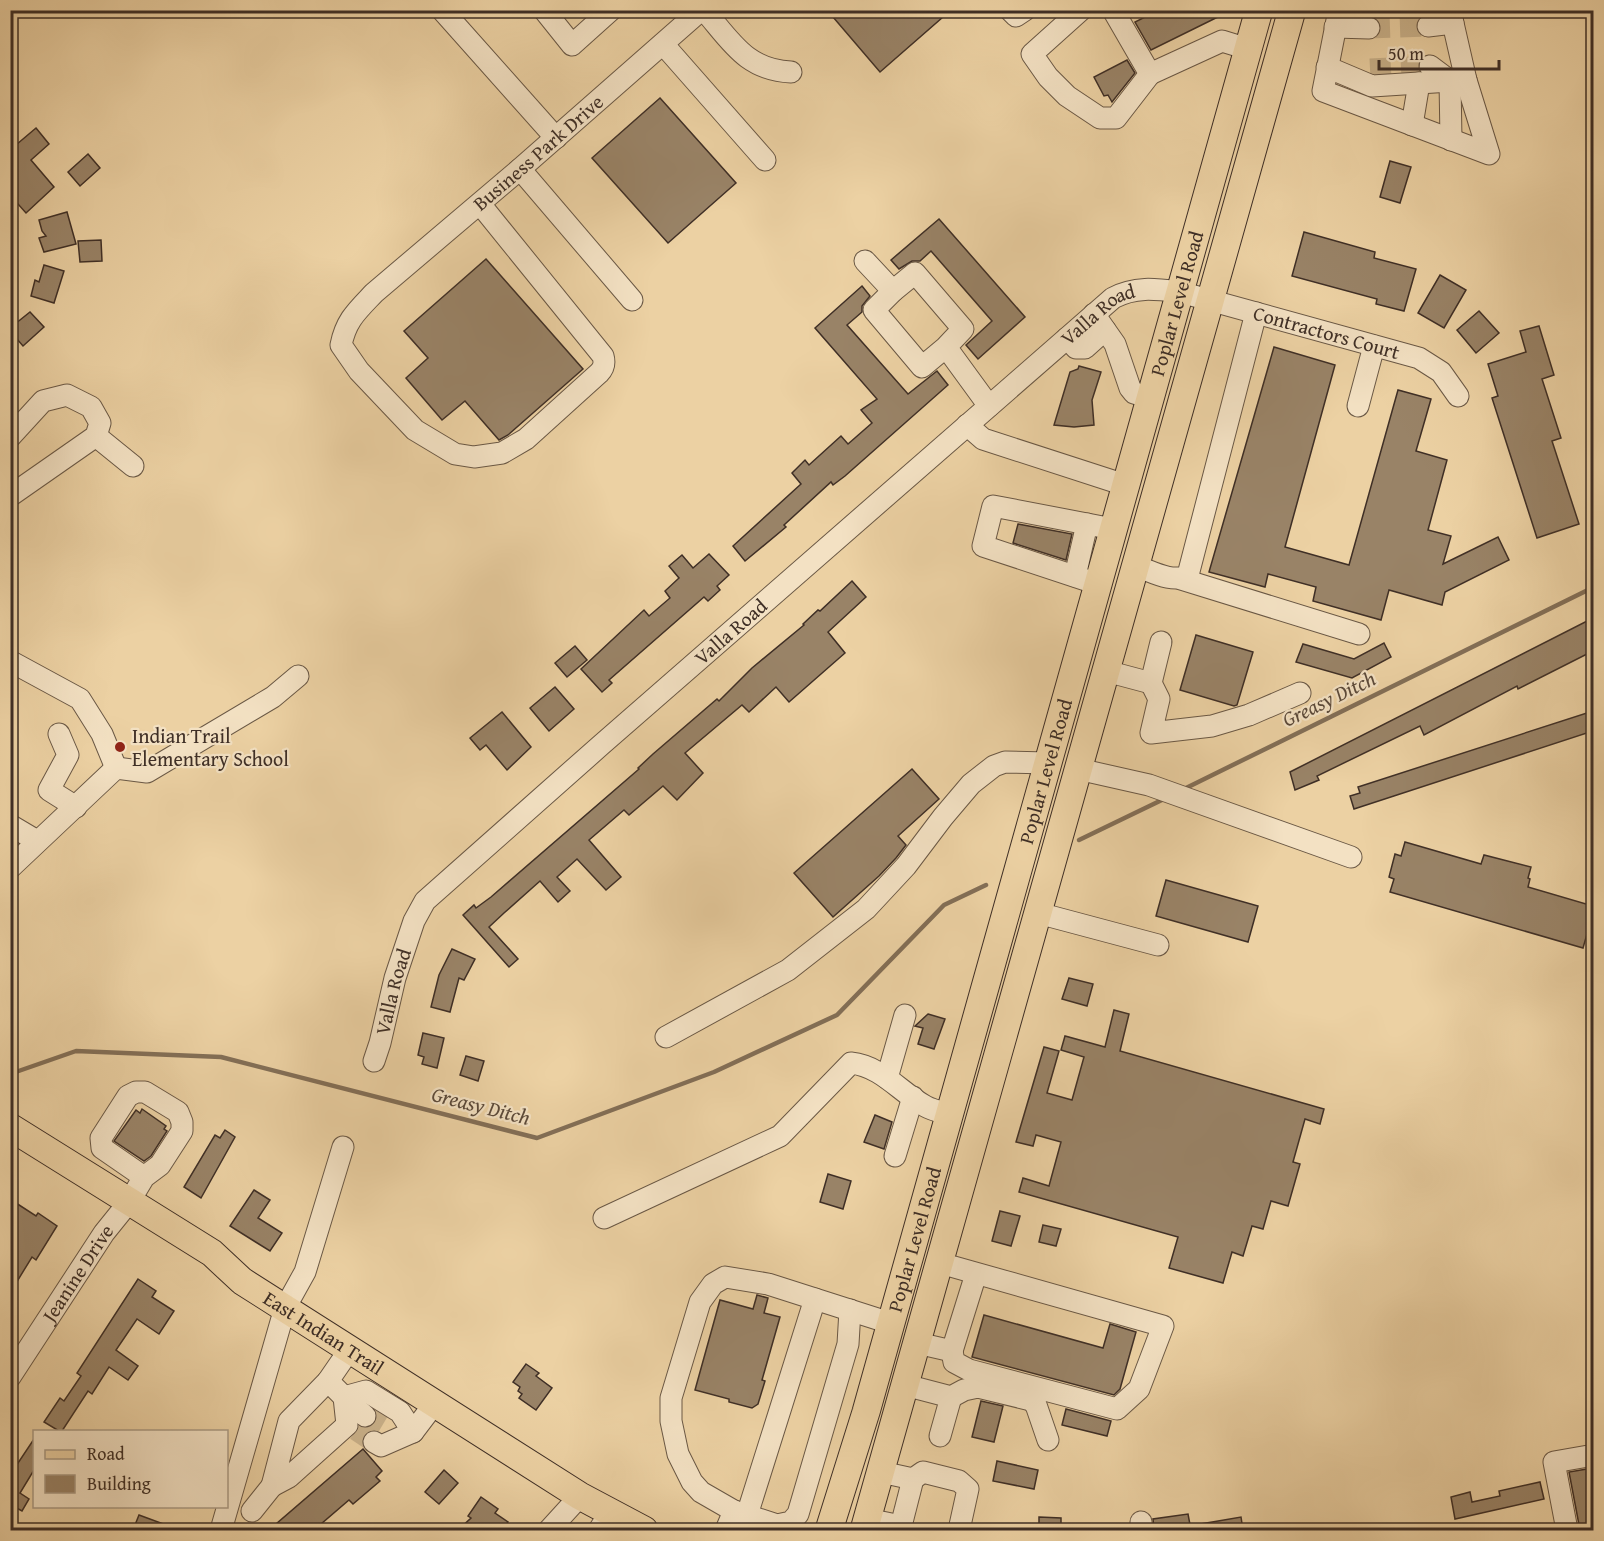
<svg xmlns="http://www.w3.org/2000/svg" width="1604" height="1541" viewBox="0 0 1604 1541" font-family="'Gentium Book Plus',serif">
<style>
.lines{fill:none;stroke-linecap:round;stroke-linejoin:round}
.stream{stroke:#836f57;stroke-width:4.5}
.building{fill:#998367;stroke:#3f2f26;stroke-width:1.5}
.minor-tunnel{stroke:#c9b18a;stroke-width:21;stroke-dasharray:21 10;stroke-linecap:butt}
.minor-casing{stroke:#6a5845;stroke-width:23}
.major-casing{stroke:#3f2f26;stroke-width:29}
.minor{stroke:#f3e1c3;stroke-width:21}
.major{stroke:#ecd1a3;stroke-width:27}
.poi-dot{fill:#8f2418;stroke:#f3e1c3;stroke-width:2}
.labels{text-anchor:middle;stroke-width:4.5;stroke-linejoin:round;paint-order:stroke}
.street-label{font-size:20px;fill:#3f2f26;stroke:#f3e1c3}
.poi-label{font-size:20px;fill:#3f2f26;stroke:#f3e1c3;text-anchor:start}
.water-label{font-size:21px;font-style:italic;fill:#5c4a3a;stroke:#f3e1c3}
</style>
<rect width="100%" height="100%" fill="#ecd1a3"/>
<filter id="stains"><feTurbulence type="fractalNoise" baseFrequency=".00333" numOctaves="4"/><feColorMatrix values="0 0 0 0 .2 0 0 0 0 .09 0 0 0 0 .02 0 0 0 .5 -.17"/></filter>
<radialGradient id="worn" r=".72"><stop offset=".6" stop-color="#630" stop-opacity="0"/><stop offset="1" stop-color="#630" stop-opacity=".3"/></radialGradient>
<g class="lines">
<!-- stream -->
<g class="stream">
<polyline points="1182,790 1594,587"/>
<polyline points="1079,840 1166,798"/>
<polyline points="10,1074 76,1051 221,1057 537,1138 714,1072 837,1015 944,905 986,885"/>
</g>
</g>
<!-- building -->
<g class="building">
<polygon points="827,10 951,10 880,72"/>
<polygon points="1159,10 1232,10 1151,50 1135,22"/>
<polygon points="1127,60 1135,73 1112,102 1108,95 1104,96 1094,77"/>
<polygon points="660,98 736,183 668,243 592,158"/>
<polygon points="36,128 49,144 31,160 54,187 26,213 10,195 10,150"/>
<polygon points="88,154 100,168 80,186 68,172"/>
<polygon points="1390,161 1411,167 1400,203 1380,197"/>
<polygon points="67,212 76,244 44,252 39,238 46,236 42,231 39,220"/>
<polygon points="939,219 1025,317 978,359 966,345 992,321 931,251 920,261 912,261 899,269 891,260"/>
<polygon points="1304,232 1375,252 1374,258 1416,269 1404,311 1376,304 1377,299 1292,276"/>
<polygon points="101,240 102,261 80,262 78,241"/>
<polygon points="486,259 583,369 508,435 499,440 465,401 442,420 406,378 428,358 404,331"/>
<polygon points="44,265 64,271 54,303 31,296 35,280 39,282"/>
<polygon points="1440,275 1466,290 1444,328 1418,313"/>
<polygon points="862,286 870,296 862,306 862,312 847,325 908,394 937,371 948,385 845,476 833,485 831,482 784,525 786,527 745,561 733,546 801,484 792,473 805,460 809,465 841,436 848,444 872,423 861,410 877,399 815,328"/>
<polygon points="1479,311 1499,333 1476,353 1457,330"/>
<polygon points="30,312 44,327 23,346 10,331 10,328"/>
<polygon points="1539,326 1554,375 1542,379 1561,438 1552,441 1579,524 1537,538 1492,398 1498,396 1488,364 1526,352 1520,331"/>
<polygon points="1274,347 1335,365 1285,547 1349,565 1398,390 1431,399 1416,451 1447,460 1428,530 1451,536 1443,564 1498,537 1509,560 1445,592 1442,605 1389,590 1381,620 1313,601 1316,587 1268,574 1265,587 1209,572"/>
<polygon points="1079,366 1101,372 1092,400 1094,425 1074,427 1054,425 1070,372 1078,369"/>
<polygon points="1018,524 1072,534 1066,560 1013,543"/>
<polygon points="709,554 729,575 717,586 720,590 708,601 704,597 609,680 612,683 602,692 581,669 644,610 649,616 670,598 665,591 679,578 669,566 682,555 693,568"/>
<polygon points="852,581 866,597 828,632 845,653 789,702 776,687 749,712 742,705 685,753 703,773 677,800 663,786 629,815 624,810 589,840 621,877 606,890 577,859 557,877 570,891 558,902 540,881 504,913 489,927 518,959 509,967 463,915 474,905 476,908 491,897 639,769 638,768 653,754 717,699 719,701 752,668 804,625 803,624 818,610 820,611"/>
<polygon points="1593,618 1593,651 1518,689 1517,686 1424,735 1420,726 1317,776 1319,780 1295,790 1290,772"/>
<polygon points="1196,635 1253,652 1237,705 1234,706 1180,690"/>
<polygon points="1384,643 1391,657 1352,678 1296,662 1303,644 1354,659"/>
<polygon points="575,646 587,660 567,677 555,663"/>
<polygon points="555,687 574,709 549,731 530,708"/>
<polygon points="1593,711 1593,731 1354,809 1350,796 1360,793 1358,787"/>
<polygon points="502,712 531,747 507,770 486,745 480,750 470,738"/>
<polygon points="912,769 939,799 898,836 906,845 896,858 879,876 833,917 794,873"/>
<polygon points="1405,842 1481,864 1484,855 1531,867 1528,878 1530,879 1528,887 1593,906 1593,913 1583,948 1390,892 1394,879 1389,877 1395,854 1401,856"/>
<polygon points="1166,880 1258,906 1248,942 1156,916"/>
<polygon points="452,949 475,959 464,980 459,978 450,1012 431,1007 439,975"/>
<polygon points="1069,978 1093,984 1087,1006 1062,999"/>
<polygon points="1114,1010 1129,1014 1120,1051 1324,1109 1320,1124 1305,1119 1293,1162 1300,1164 1288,1206 1271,1201 1263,1229 1252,1226 1243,1256 1232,1252 1223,1283 1169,1268 1178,1237 1019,1192 1023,1178 1049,1186 1061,1142 1036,1135 1033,1146 1016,1142 1044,1047 1059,1051 1047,1093 1072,1100 1084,1057 1061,1050 1065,1036 1105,1047"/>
<polygon points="928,1014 945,1019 934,1049 918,1044 923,1028 915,1026"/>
<polygon points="423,1033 444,1038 437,1068 422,1064 424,1057 418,1055"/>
<polygon points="466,1056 484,1061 478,1081 460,1075"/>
<polygon points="142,1109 166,1126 164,1129 167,1131 151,1156 144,1161 114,1141 136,1110 140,1113"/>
<polygon points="875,1115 892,1122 884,1149 864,1142"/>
<polygon points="225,1130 235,1137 201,1198 184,1187 215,1135 220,1138"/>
<polygon points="828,1174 851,1181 843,1209 820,1202"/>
<polygon points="254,1190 270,1200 258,1218 282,1233 270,1251 230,1226"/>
<polygon points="16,1203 36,1216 38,1213 57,1226 36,1260 32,1257 10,1293 10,1211"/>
<polygon points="1000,1211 1020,1216 1011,1246 992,1241"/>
<polygon points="1043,1225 1061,1229 1056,1246 1039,1242"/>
<polygon points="138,1279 156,1291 152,1297 174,1311 159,1334 137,1319 116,1350 138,1366 128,1380 109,1367 92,1394 88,1391 62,1431 59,1431 44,1422 60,1398 64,1401 81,1376 77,1373"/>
<polygon points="757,1295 768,1298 764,1313 780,1317 762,1380 765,1381 758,1404 752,1408 729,1402 729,1399 695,1390 720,1300 753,1309"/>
<polygon points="984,1315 1103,1348 1110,1324 1136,1332 1120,1389 1114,1395 972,1357"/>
<polygon points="526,1364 539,1373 536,1376 552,1388 536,1410 519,1398 522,1394 518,1391 520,1387 513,1382"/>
<polygon points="981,1401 1003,1406 994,1442 972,1437"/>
<polygon points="1066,1409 1111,1421 1107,1436 1062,1425"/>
<polygon points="34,1439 34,1470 20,1493 29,1499 22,1511 13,1506 10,1509 10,1475"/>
<polygon points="363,1449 382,1471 376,1477 380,1481 353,1504 349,1500 314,1530 269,1530"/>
<polygon points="997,1461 1038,1470 1034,1489 993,1481"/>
<polygon points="1593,1468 1593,1530 1580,1530 1569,1472"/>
<polygon points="444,1470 458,1483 439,1504 425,1492"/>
<polygon points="1540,1482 1544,1499 1455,1519 1451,1497 1470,1492 1472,1502 1500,1496 1499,1491"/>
<polygon points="481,1497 498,1509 495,1513 508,1522 503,1530 496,1530 488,1525 484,1530 458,1530 471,1518 468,1516"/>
<polygon points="1188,1514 1191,1530 1154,1530 1153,1519"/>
<polygon points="139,1515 177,1529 176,1530 133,1530"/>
<polygon points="1039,1517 1061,1518 1061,1530 1039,1530"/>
<polygon points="1241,1517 1243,1530 1201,1530 1201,1524"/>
</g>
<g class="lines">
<!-- minor-tunnel -->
<g class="minor-tunnel">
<polyline points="1369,28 1428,26"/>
<polyline points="1370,69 1430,66"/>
<polyline points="365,1416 382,1426"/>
<polyline points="356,1430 374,1442"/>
</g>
<!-- minor casing -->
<g class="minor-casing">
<g id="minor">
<polyline points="442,10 556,138"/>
<polyline points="544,10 572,45 611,10"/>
<path d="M704,10C731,41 746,70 791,72"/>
<polyline points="1010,10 1016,16 1025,10"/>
<polyline points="1081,10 1032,54 1048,77 1067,96 1100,118 1116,118 1150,74"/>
<polyline points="1113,10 1150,74 1222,41 1248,49"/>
<polyline points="1339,10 1323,91 1489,154 1466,80 1450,10"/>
<polyline points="1428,26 1453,23"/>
<polyline points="1335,27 1369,28"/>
<polyline points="663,44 765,160"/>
<polyline points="1430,66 1450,81 1451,140"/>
<polyline points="1327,67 1372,86 1466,80"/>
<polyline points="1412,125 1419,83"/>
<polyline points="520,169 632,300"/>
<path id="s1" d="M480,204L603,356C605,363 604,368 599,373L526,439L502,453L474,457L455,454L415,430L359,371L341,345C346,320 357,311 374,293L520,169L701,10"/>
<polyline points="865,261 893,291"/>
<polyline points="1094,314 1115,344 1130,388 1134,393 1150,398"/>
<polyline points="1067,338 1076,348 1085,348 1105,330"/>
<polyline points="946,347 963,329 915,273 893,291 874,310 922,367 946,347 989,406"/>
<polyline points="1358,406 1374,346"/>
<polyline points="967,425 983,439 1125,485"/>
<polyline points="96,436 133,466"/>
<polyline points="10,437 43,401 67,395 91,407 100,423 96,436 10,496"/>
<path d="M1136,566C1151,571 1173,584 1188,575L1256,313"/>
<polyline points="1075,576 1087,524"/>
<polyline points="1181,579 1359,634"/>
<polyline points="1098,584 983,546 993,506 1113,529"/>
<polyline points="10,661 80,699 102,734 116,768"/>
<polyline points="1106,671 1151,683 1161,642"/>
<polyline points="1151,683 1159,699 1151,733 1212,726 1249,715 1300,693"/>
<polyline points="59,734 68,755 49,790 76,807"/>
<polyline points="1078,769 1149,785 1351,857"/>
<polyline points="10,825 37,841"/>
<polyline points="10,868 116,768 147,772 273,697 298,676"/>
<polyline points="1038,913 1158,945"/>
<polyline points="666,1037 788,970 866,909 906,866 943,817 971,784 994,766 1005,762 1048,763"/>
<path id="s2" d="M374,1061L380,1043L395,978L414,921L425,901L601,745L1113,298C1135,286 1156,289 1180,292L1419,358L1441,372L1458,396"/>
<polyline points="887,1078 905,1015"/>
<polyline points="895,1156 913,1097"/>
<path d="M604,1218L780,1136L851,1063C881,1066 900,1092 925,1106C932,1110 941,1112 948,1114"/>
<polyline points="940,1263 1163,1326 1139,1389 1117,1409 969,1370 954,1362 952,1351"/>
<polyline points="917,1343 952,1351 976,1274"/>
<polyline points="350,1349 328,1381 344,1397 366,1391 400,1412 413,1432 435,1403"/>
<path id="s3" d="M10,1377L104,1233L129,1202L144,1177L160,1165L182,1131V1122L178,1112L145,1092H136L128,1096L101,1138L102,1148L144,1177"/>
<polyline points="328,1381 289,1421 272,1486 289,1477 347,1425 344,1397"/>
<polyline points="905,1385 951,1397 964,1390 978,1387 1031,1400 1036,1405 1048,1440"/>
<polyline points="344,1397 365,1416"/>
<polyline points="940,1436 951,1397"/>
<polyline points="374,1442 381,1446 413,1432"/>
<polyline points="881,1472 913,1479 923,1472 959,1481 968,1489 959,1530"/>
<polyline points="252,1511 272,1486"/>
<polyline points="734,1511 777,1525 791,1522 798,1514 848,1344 850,1310"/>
<polyline points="747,1515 815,1299"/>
<polyline points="867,1519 901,1526"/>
<polyline points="1141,1522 1142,1530"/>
<polyline points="221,1530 285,1308 305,1272 343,1147"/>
<polyline points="549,1530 580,1496"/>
<polyline points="599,1530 610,1513"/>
<polyline points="726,1530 734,1511 701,1492 692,1482 678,1454 671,1421 671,1398 700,1302 713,1284 725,1277 768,1284 890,1323"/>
<polyline points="900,1530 913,1479"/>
<polyline points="1567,1530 1554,1462 1594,1455"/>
</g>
</g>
<!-- major casing -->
<g class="major-casing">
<g id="major">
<path id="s4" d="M10,1127L212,1253L242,1281L580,1496L644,1530"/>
<path id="s5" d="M829,1530L866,1412L1259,10"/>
<polyline points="864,1530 1292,10"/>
</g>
</g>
<!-- minor -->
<use href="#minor" class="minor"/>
<!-- major -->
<use href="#major" class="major"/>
</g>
<!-- markers -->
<circle class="poi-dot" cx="120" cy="747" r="6"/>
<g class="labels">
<!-- street labels -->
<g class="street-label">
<text dy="7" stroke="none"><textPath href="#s1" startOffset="826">Business Park Drive</textPath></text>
<text dy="7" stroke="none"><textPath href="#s5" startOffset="1275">Poplar Level Road</textPath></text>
<text dy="7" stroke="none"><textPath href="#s2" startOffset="1062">Valla Road</textPath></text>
<text dy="7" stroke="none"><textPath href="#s2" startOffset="1304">Contractors Court</textPath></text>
<text dy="7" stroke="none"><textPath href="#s2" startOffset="576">Valla Road</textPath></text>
<text dy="7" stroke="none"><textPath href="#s5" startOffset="789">Poplar Level Road</textPath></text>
<text dy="7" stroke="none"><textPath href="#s2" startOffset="72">Valla Road</textPath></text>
<text dy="7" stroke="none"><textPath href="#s5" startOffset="303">Poplar Level Road</textPath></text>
<text dy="7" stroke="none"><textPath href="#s3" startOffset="124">Jeanine Drive</textPath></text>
<text dy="7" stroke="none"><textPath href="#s4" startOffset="376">East Indian Trail</textPath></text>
</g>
<!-- poi labels -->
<g class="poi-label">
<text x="132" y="743">Indian Trail<tspan x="132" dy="23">Elementary School</tspan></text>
</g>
<!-- water labels -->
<g class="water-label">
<text transform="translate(1329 699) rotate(-26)" y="7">Greasy Ditch</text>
<text transform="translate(481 1106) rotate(14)" y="7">Greasy Ditch</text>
</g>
</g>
<!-- margin -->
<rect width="1604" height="1541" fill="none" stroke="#ecd1a3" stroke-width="36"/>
<rect x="12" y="12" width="1580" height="1517" fill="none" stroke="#3f2f26" stroke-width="3"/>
<rect x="18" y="18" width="1568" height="1505" fill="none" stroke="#3f2f26" stroke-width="1.5"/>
<!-- legend -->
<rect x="33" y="1430" width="195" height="78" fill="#f3e1c3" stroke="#ab9a84" stroke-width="1.5"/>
<rect x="45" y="1450" width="30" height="9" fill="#ecd1a3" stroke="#ab9a84" stroke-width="1.5"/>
<text x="87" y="1460" font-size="18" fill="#3f2f26">Road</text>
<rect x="45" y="1475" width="30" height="18" fill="#998367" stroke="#ab9a84" stroke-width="1.5"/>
<text x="87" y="1490" font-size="18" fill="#3f2f26">Building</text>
<!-- scale -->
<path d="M1379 60v9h120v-9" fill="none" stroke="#3f2f26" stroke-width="3"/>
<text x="1388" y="60" font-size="18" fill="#3f2f26" stroke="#f3e1c3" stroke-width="4.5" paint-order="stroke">50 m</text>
<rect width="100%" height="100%" filter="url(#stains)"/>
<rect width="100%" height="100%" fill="url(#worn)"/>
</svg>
